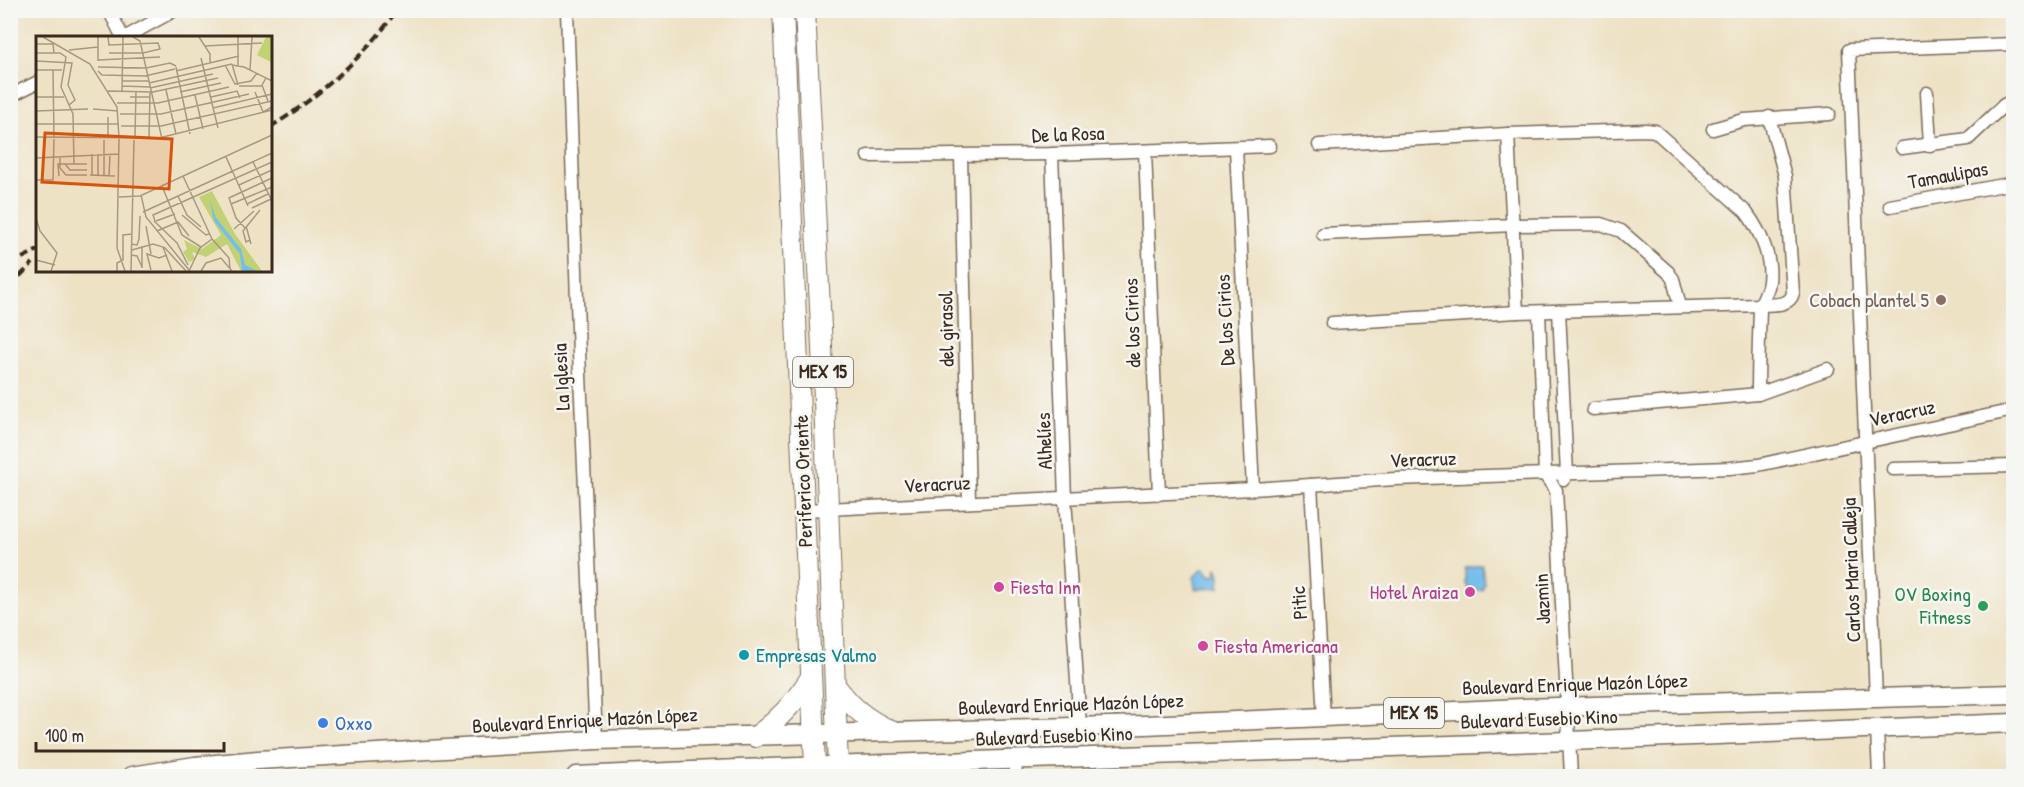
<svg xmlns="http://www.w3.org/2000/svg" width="2024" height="787" viewBox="0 0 2024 787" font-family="'Patrick Hand',sans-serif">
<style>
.water{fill:#74bdec;stroke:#587485;stroke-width:1.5}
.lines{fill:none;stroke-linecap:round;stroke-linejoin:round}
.minor-casing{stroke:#7a6a58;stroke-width:15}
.primary-casing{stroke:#7a6a58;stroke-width:21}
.trunk-casing{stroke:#7a6a58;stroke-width:22}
.minor{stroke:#fff;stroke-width:12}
.primary{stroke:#fff;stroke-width:18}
.trunk{stroke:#fff;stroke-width:20}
.rail{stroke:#3b2a1e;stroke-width:4;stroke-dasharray:9 4.5;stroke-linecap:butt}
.education-dot{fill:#8d6e63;stroke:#f6f6f2;stroke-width:2}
.hotel-dot{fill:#d1479c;stroke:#f6f6f2;stroke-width:2}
.leisure-dot{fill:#2e9e5b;stroke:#f6f6f2;stroke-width:2}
.culture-dot{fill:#0f9aa8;stroke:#f6f6f2;stroke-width:2}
.shop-dot{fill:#3f7fe0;stroke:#f6f6f2;stroke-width:2}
.labels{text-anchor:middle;stroke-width:5;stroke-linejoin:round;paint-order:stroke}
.shield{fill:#f6f6f2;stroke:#73675e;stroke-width:1.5}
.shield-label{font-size:18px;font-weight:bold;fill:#3b2a1e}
.street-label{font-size:20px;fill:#3b2a1e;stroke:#f6f6f2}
.education-label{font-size:20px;fill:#785e54;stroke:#f6f6f2;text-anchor:end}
.hotel-label{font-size:20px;fill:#b23c85;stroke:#f6f6f2;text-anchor:start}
.leisure-label{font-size:20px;fill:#27864d;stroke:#f6f6f2;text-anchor:end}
.culture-label{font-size:20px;fill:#0d838f;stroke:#f6f6f2;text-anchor:start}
.shop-label{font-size:20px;fill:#366cbe;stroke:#f6f6f2;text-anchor:start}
.inset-road{fill:none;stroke:#a69882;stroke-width:1.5}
.view{fill:#d7540e;fill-opacity:0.15;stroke:#d7540e;stroke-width:3}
.inset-edge{fill:none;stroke:#3b2a1e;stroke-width:3}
</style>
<rect width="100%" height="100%" fill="#f6f6f2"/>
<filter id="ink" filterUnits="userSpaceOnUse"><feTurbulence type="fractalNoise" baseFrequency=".0167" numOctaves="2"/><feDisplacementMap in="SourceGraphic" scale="12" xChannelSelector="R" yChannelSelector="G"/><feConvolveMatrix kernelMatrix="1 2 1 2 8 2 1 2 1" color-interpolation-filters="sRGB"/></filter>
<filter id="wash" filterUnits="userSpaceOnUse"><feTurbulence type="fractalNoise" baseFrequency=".008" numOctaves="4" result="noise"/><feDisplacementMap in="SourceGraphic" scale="24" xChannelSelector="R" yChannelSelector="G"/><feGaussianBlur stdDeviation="1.35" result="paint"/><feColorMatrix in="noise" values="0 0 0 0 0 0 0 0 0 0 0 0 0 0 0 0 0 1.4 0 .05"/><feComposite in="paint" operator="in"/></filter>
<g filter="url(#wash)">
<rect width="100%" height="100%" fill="#eee2c5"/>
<!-- water -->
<g class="water">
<polygon points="1482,565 1484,584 1482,590 1469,589 1465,583 1465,568"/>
<polygon points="1217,567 1220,575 1219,588 1195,589 1194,577 1203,568 1211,576 1216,576"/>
</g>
</g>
<g filter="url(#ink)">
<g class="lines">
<!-- minor casing -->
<g class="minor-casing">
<g id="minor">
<polyline points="109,10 123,38"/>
<polyline points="567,10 578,329 596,740"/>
<polyline points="124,38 175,10"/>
<polyline points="1927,93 1930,145"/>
<polyline points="10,96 38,82"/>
<polyline points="1713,129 1744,120 1829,114"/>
<polyline points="1508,134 1517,312"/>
<path d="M1319,145L1508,134L1646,130L1655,131L1746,212C1761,232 1774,261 1768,287C1766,294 1761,301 1760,309C1759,337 1758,366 1758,394"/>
<polyline points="1236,148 1253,489"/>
<polyline points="1902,148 1968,139 2004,105 2014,100"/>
<polyline points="1145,151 1159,494"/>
<polyline points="1052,154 1065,498 1080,726"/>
<polyline points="868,156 1052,154 1270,146"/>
<polyline points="961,156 969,502"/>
<polyline points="1890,206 2014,183"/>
<polyline points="1323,234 1513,225 1601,224 1621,231 1668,272 1673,279 1680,306"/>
<polyline points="1559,311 1567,474 1564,479"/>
<polyline points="1539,312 1545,475 1556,490 1571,776"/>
<path d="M1332,323L1517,312L1760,305C1772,304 1790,307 1793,293L1785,176L1769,117"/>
<polyline points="1593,409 1758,394 1828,369"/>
<polyline points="1893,469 2014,466"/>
<polyline points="1311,485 1324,718"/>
<polyline points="804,510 1253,489 1395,479 1730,468 1758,465 2014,410"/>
<polyline points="1876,698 1849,50 2014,44"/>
<polyline points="1877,729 1879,776"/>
<polyline points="1015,760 1016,776"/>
</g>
</g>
<!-- primary casing -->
<g class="primary-casing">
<g id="primary">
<polyline points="132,776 195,766 258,760 596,740 1145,725 1522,708 2014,694"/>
<polyline points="576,776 738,769 1569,741 2014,723"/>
</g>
</g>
<!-- trunk casing -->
<g class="trunk-casing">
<g id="trunk">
<polyline points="783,10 815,767"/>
<polyline points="805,10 822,347 838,767"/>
<path d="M835,685C853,709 866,719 893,732"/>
<path d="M755,737C779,720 795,702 811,677"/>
</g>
</g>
<!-- minor -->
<use href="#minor" class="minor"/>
<!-- primary -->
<use href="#primary" class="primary"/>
<!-- trunk -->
<use href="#trunk" class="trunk"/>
<!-- rail -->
<g class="rail">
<path d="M270,127C310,104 373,50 396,10"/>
<polyline points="10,264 38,250"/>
<polyline points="10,286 33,263"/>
</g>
</g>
</g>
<!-- markers -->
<circle class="education-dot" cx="1941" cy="300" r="6"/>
<g class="hotel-dot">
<circle cx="999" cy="587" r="6"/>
<circle cx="1470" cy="592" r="6"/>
<circle cx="1203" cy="646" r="6"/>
</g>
<circle class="leisure-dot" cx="1983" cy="606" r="6"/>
<circle class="culture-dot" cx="744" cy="655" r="6"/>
<circle class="shop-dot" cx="323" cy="723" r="6"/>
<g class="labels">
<!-- shield labels -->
<g class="shield">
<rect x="793" y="357" width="60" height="30" rx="4.5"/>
<rect x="1384" y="698" width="60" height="30" rx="4.5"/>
</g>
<g class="shield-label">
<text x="823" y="378">MEX 15</text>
<text x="1414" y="719">MEX 15</text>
</g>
<!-- street labels -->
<g class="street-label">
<text transform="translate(1068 134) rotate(-2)" y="7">De la Rosa</text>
<text transform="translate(1948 175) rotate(-10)" y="7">Tamaulipas</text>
<text transform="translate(1225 320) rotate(-93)" y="7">De los Cirios</text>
<text transform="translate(1132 323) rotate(-92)" y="7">de los Cirios</text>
<text transform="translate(946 329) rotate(-91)" y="7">del girasol</text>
<text transform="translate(561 377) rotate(-93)" y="7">La Iglesia</text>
<text transform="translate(1902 413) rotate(-12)" y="7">Veracruz</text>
<text transform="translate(1044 441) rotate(-92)" y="7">Alhelíes</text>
<text transform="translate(1423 459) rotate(-2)" y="7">Veracruz</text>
<text transform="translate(803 481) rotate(-92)" y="7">Periferico Oriente</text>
<text transform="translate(937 484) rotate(-3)" y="7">Veracruz</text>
<text transform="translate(1851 570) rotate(-92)" y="7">Carlos Maria Calleja</text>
<text transform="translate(1542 599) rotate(-93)" y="7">Jazmin</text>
<text transform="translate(1299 603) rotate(-94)" y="7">Pitic</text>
<text transform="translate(1575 684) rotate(-2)" y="7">Boulevard Enrique Mazón López</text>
<text transform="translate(1071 704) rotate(-2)" y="7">Boulevard Enrique Mazón López</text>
<text transform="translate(1539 719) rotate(-2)" y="7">Bulevard Eusebio Kino</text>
<text transform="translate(585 720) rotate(-3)" y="7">Boulevard Enrique Mazón López</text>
<text transform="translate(1054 736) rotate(-2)" y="7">Bulevard Eusebio Kino</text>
</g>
<!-- education labels -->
<g class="education-label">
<text x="1929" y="307">Cobach plantel 5</text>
</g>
<!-- hotel labels -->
<g class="hotel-label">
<text x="1011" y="594">Fiesta Inn</text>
<text x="1458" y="599" text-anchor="end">Hotel Araiza</text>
<text x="1215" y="653">Fiesta Americana</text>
</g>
<!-- leisure labels -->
<g class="leisure-label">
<text x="1971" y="601">OV Boxing<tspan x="1971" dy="23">Fitness</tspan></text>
</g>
<!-- culture labels -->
<g class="culture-label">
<text x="756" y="662">Empresas Valmo</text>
</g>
<!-- shop labels -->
<g class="shop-label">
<text x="335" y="730">Oxxo</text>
</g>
</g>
<!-- overview -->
<g transform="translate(36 36)">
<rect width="236" height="236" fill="#eee2c5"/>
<path d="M230,1H235V26L221,19ZM176,155L199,198L226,235H205L191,208L170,221L156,216L159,223L153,226L147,216L151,213L148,204L166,213L185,199L163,161Z" fill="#c1d174"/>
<path d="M174,165L180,182L205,213L209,229L221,235H206L204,218L178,185Z" fill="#74bdec"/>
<path class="inset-road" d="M7,1L54,28L81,71L83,102M72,1L73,9L122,7L124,13L107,17H73M97,1L104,5L126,103M163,1L174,18V27M0,8H17L18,17M169,10L226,7M33,14L62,11M0,17H24L30,21L25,51L37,78L38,128M165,22L182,92M62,24L124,21M0,25L36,27L32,49L39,64L33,69M62,25V1M196,28L202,49M189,29L199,48L215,45L221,37M196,29L208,31L236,45M202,30V1M62,31L110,32L134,27L140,30M140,31L154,98M0,34H26M17,34L18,101M214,34L216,1M62,35L66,39L109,40L139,33M140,35L203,20M230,42L226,49L232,65M86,45H113M113,47L196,28M86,50L114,51M203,50H227M114,52L177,38M130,54L140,98M72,55L117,56L182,42M86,55L87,1M144,56L185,47M219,56L227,76L236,71M159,59L167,93M0,61H28M94,61H114M175,61L201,55L204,62M81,67H122L193,51M177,72L236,58M57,73L82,75M0,75L52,73M84,78H125L213,58M0,88H83M85,90H125L236,65M0,101L123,102L236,74M99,101L100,55M72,102V81M83,102L81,212L89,235M113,102L114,56M190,121L212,170M0,122L83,118M24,122V132L30,139H51M217,126L236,165M29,128L34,134H51M54,139L79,140M56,139V118M23,140L22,128H51M62,140V118M68,140V104M73,140L74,118M147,140L176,203L164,212L153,235M0,144H17L18,103M203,149L236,134M126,150L146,199L165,211M105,159L110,181L153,234M142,160L151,179L165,191M83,161L104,160L236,99M195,168L236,151M211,168L232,158M216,172L235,163M107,176L236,117M146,179L170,199L173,198M0,182L4,195L21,217L15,235M118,185L141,207L152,229M119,185L117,179L236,126M120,185L139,178M110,190L115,218M210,190L215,208M209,192L200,182L193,162L236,142M198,193L218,175M121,195L142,186L153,200M176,203L193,222L194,232M214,204L210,206L207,195L224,174M95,208L101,209L103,203L104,180M106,210V232M128,211L150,235M96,214L117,208L127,211L136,235M95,219L101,220L106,231M0,224L19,229M115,234L111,218L123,222L131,219M81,235V227L87,224V199L96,198M95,235L98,104M165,235L170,227L185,222L196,235"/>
<path class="view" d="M9,97L136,103L133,153L6,146Z"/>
<rect width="236" height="236" class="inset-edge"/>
</g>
<!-- margin -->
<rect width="2024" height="787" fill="none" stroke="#f6f6f2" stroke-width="36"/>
<!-- scale -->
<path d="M36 742v9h188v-9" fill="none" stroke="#3b2a1e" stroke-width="3"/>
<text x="45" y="742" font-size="18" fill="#3b2a1e" stroke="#f6f6f2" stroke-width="4.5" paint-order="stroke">100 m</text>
</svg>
